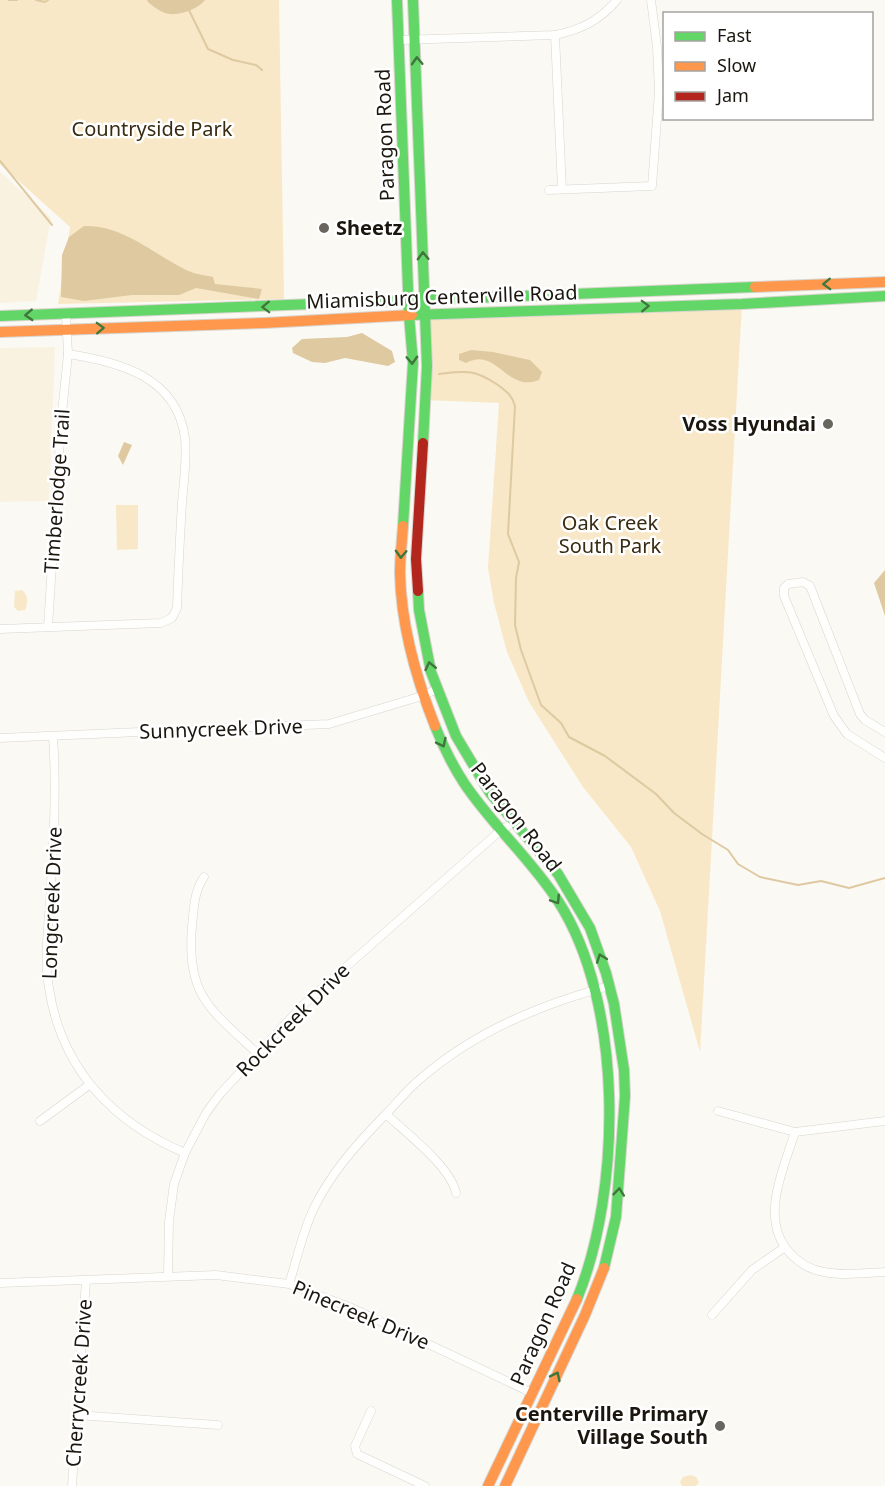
<svg xmlns="http://www.w3.org/2000/svg" width="885" height="1486" viewBox="0 0 885 1486" font-family="'Noto Sans',sans-serif">
<style>
.built{fill:#faf2e0}
.green{fill:#f8e8c7}
.water{fill:#dec9a1}
.lines{fill:none;stroke-linecap:round;stroke-linejoin:round}
.stream{stroke:#dec9a1;stroke-width:2}
.street-casing{stroke:#d8d5ce;stroke-width:9}
.fast-casing{stroke:#d8d5ce;stroke-width:12}
.slow-casing{stroke:#d8d5ce;stroke-width:12}
.jam-casing{stroke:#d8d5ce;stroke-width:12}
.street{stroke:#fefefd;stroke-width:8}
.fast{stroke:#63d668;stroke-width:10}
.slow{stroke:#ff974d;stroke-width:10}
.jam{stroke:#b3261e;stroke-width:10}
.oneway{stroke:#3f763c}
.poi-dot{fill:#69665f;stroke:#fff;stroke-width:2}
.labels{text-anchor:middle;stroke-width:5;stroke-linejoin:round;paint-order:stroke}
.park-label{font-size:20px;fill:#382b11;stroke:#fff}
.street-label{font-size:20px;fill:#1b170f;stroke:#fff}
.poi-label{font-size:20px;font-weight:bold;fill:#1b170f;stroke:#fff;text-anchor:end}
</style>
<rect width="100%" height="100%" fill="#fbf9f4"/>
<!-- built -->
<g class="built">
<polygon points="0,172 51,218 36,301 0,303"/>
<polygon points="55,347 49,501 0,502 0,348"/>
</g>
<!-- green -->
<g class="green">
<polygon points="0,0 279,0 284,299 58,304 70,227 0,164"/>
<polygon points="742,304 700,1052 660,911 631,847 583,787 529,702 507,652 494,603 488,568 499,403 426,400 425,314"/>
<polygon points="116,505 138,505 138,549 117,550"/>
<path d="M22,590C29,597 28,602 25,610L18,611L14,607L15,591Z"/>
<polygon points="690,1475 696,1477 699,1482 696,1486 682,1486 680,1482 683,1477"/>
</g>
<!-- water -->
<g class="water">
<path d="M147,0H205C197,10 177,17 165,13C159,11 153,6 148,2Z"/>
<path d="M84,226C123,225 152,253 186,270C194,274 204,275 213,277L215,284L262,289L259,299L196,288L179,295H132L84,301L61,297L62,255L69,237Z"/>
<polygon points="362,333 392,351 395,362 388,366 345,358 325,363 312,362 293,353 292,348 302,339 347,337"/>
<path d="M471,350L493,352L530,360L542,372L539,380C506,393 497,346 466,363L459,360V354Z"/>
<polygon points="124,442 132,445 123,465 118,456"/>
<polygon points="885,570 885,616 874,583"/>
</g>
<g class="lines">
<!-- stream -->
<g class="stream">
<polyline points="9,0 17,0"/>
<polyline points="36,0 45,2 48,0"/>
<polyline points="188,8 208,49 233,60 256,65 262,70"/>
<polyline points="0,161 52,225"/>
<path d="M439,374C466,371 474,369 498,385C507,392 512,395 515,406L508,534L519,562L516,578L515,625L521,650L541,705L561,723L569,737L605,756L656,794L674,813L702,834L728,850L738,864L760,877L798,885L821,881L849,888L885,878"/>
</g>
<!-- street casing -->
<g class="street-casing">
<g id="street">
<polyline points="555,35 562,189"/>
<path d="M400,40L555,35C581,30 600,20 617,0"/>
<polyline points="549,190 652,186 659,92 657,47 651,0"/>
<polyline points="48,627 61,423 68,354 66,313"/>
<path d="M0,629L161,623L172,618L177,608C178,573 180,538 182,502C184,481 187,459 185,438C177,377 120,362 68,354"/>
<polyline points="885,732 865,720 860,714 810,586 803,582 788,584 784,588 784,596 834,716 847,734 885,758"/>
<path d="M53,737C57,792 53,847 50,902C48,931 44,960 49,988C61,1068 112,1122 185,1153"/>
<polyline points="0,738 329,724 422,696 437,689"/>
<path d="M204,877C194,891 194,908 192,926C186,996 210,1009 258,1054"/>
<polyline points="718,1111 795,1132 885,1121"/>
<path d="M386,1114C406,1133 451,1167 456,1193"/>
<polyline points="40,1121 89,1085"/>
<path d="M795,1132C784,1168 759,1218 789,1252C798,1262 810,1270 824,1272C844,1276 865,1273 885,1272"/>
<polyline points="168,1276 169,1221 174,1184 185,1153 206,1113 220,1094 304,1004 501,830 515,822"/>
<polyline points="0,1283 216,1275 289,1284 352,1308 532,1393"/>
<path d="M289,1284C297,1259 302,1234 313,1210C330,1174 356,1145 384,1116C396,1104 406,1091 419,1080C474,1032 539,1005 609,986"/>
<polyline points="712,1315 752,1270 785,1247"/>
<polyline points="371,1411 355,1446 357,1454 425,1486"/>
<polyline points="77,1415 218,1425"/>
<polyline points="72,1486 86,1280"/>
</g>
</g>
<!-- fast casing -->
<g class="fast-casing">
<g id="fast">
<polyline points="397,0 409,315 413,363 403,526"/>
<polyline points="413,0 427,366 423,443"/>
<polyline points="412,315 742,304 885,296"/>
<polyline points="0,316 755,287"/>
<polyline points="418,591 419,610 431,672 456,736 490,793 558,874 590,928 606,973 614,1004 624,1070 625,1096 616,1217 604,1268"/>
<path d="M435,726C443,746 453,766 464,783C492,825 531,859 558,901C624,1003 622,1189 577,1299"/>
</g>
</g>
<!-- slow casing -->
<g class="slow-casing">
<g id="slow">
<polyline points="755,287 885,282"/>
<polyline points="0,332 264,323 412,315"/>
<path d="M403,526C402,541 400,557 400,573C401,625 416,678 435,726"/>
<polyline points="488,1486 577,1299"/>
<polyline points="505,1486 585,1315 604,1268"/>
</g>
</g>
<!-- jam casing -->
<g class="jam-casing">
<polyline id="jam" points="418,591 416,559 423,443"/>
</g>
<!-- street -->
<use href="#street" class="street"/>
<!-- fast -->
<use href="#fast" class="fast"/>
<!-- slow -->
<use href="#slow" class="slow"/>
<!-- jam -->
<use href="#jam" class="jam"/>
</g>
<!-- one-way arrows -->
<defs><path id="oneway-chevron" d="M-2-3.5L2.5 0L-2 3.5" fill="none" stroke-width="1.6" stroke-linecap="round" stroke-linejoin="round" transform="scale(1.5)"/></defs>
<g class="oneway">
<use href="#oneway-chevron" transform="translate(417 61) rotate(-92)"/>
<use href="#oneway-chevron" transform="translate(423 256) rotate(-92)"/>
<use href="#oneway-chevron" transform="translate(827 284) rotate(178)"/>
<use href="#oneway-chevron" transform="translate(645 306) rotate(-2)"/>
<use href="#oneway-chevron" transform="translate(266 307) rotate(178)"/>
<use href="#oneway-chevron" transform="translate(29 315) rotate(177)"/>
<use href="#oneway-chevron" transform="translate(100 328) rotate(-2)"/>
<use href="#oneway-chevron" transform="translate(412 360) rotate(88)"/>
<use href="#oneway-chevron" transform="translate(401 554) rotate(92)"/>
<use href="#oneway-chevron" transform="translate(430 666) rotate(-103)"/>
<use href="#oneway-chevron" transform="translate(442 743) rotate(64)"/>
<use href="#oneway-chevron" transform="translate(556 900) rotate(57)"/>
<use href="#oneway-chevron" transform="translate(601 958) rotate(-110)"/>
<use href="#oneway-chevron" transform="translate(619 1192) rotate(-84)"/>
<use href="#oneway-chevron" transform="translate(556 1376) rotate(-64)"/>
</g>
<!-- markers -->
<g class="poi-dot">
<circle cx="324" cy="228" r="6"/>
<circle cx="828" cy="424" r="6"/>
<circle cx="720" cy="1426" r="6"/>
</g>
<g class="labels">
<!-- park labels -->
<g class="park-label">
<text x="152" y="136">Countryside Park</text>
<text x="610" y="530">Oak Creek<tspan x="610" dy="23">South Park</tspan></text>
</g>
<!-- street labels -->
<g class="street-label">
<text transform="translate(385 135) rotate(-92)" y="7">Paragon Road</text>
<text transform="translate(442 297) rotate(-2)" y="7">Miamisburg Centerville Road</text>
<text transform="translate(57 491) rotate(-86)" y="7">Timberlodge Trail</text>
<text transform="translate(221 729) rotate(-2)" y="7">Sunnycreek Drive</text>
<text transform="translate(516 817) rotate(52)" y="7">Paragon Road</text>
<text transform="translate(52 903) rotate(-88)" y="7">Longcreek Drive</text>
<text transform="translate(293 1020) rotate(-45)" y="7">Rockcreek Drive</text>
<text transform="translate(361 1315) rotate(23)" y="7">Pinecreek Drive</text>
<text transform="translate(543 1324) rotate(-66)" y="7">Paragon Road</text>
<text transform="translate(79 1383) rotate(-86)" y="7">Cherrycreek Drive</text>
</g>
<!-- poi labels -->
<g class="poi-label">
<text x="336" y="235" text-anchor="start">Sheetz</text>
<text x="816" y="431">Voss Hyundai</text>
<text x="708" y="1421">Centerville Primary<tspan x="708" dy="23">Village South</tspan></text>
</g>
</g>
<!-- legend -->
<rect x="663" y="12" width="210" height="108" fill="#ffffff" stroke="#a4a29f" stroke-width="1.5"/>
<rect x="675" y="32" width="30" height="9" fill="#63d668" stroke="#a4a29f" stroke-width="1.5"/>
<text x="717" y="42" font-size="18" fill="#1b170f">Fast</text>
<rect x="675" y="62" width="30" height="9" fill="#ff974d" stroke="#a4a29f" stroke-width="1.5"/>
<text x="717" y="72" font-size="18" fill="#1b170f">Slow</text>
<rect x="675" y="92" width="30" height="9" fill="#b3261e" stroke="#a4a29f" stroke-width="1.5"/>
<text x="717" y="102" font-size="18" fill="#1b170f">Jam</text>
</svg>
